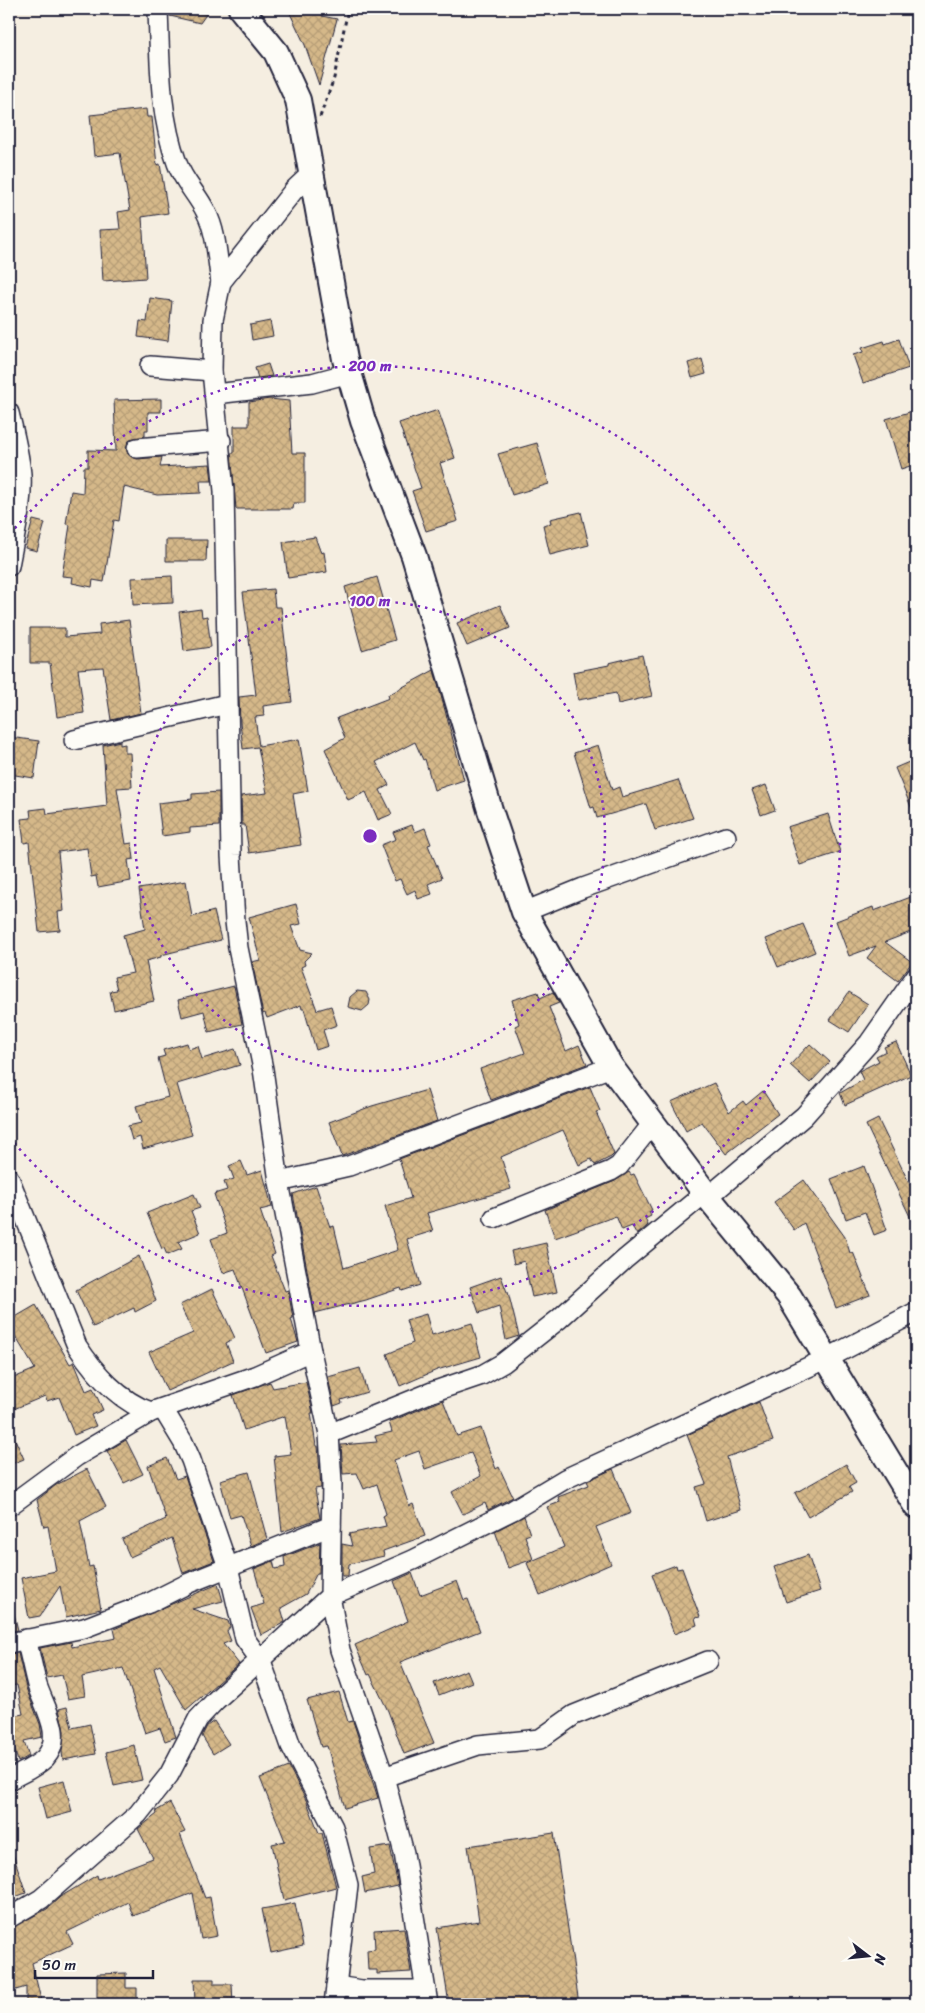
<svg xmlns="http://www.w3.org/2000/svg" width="925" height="2013" viewBox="0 0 925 2013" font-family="Sriracha,sans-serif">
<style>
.building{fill:url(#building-cross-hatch);stroke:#22223b}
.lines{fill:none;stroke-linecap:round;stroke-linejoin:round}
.minor-casing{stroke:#22223b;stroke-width:22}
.major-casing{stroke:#22223b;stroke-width:28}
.path{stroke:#22223b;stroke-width:3;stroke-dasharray:4 4;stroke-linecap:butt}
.minor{stroke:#fdfcf7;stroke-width:19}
.major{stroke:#fdfcf7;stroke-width:24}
.ring{fill:none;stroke:#7b2cbf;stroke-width:2.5;stroke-dasharray:2.5 5}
.centre{fill:#7b2cbf;stroke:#fdfcf7;stroke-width:2.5}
.ring-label{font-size:15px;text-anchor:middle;font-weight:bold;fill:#7b2cbf;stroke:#fdfcf7;stroke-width:4;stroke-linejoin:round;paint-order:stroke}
</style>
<defs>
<pattern id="building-cross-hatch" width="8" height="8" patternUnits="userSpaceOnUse" patternTransform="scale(1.25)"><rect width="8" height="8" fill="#d5b889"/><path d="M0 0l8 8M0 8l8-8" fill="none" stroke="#b79e77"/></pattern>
</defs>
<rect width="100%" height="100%" fill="#f5eee1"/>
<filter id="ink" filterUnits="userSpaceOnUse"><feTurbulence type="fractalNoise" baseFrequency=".02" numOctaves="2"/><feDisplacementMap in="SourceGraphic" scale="10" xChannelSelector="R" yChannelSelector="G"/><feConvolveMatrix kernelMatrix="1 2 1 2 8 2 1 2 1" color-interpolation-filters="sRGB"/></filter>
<g filter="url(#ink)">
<!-- building -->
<g class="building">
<polygon points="169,9 210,9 200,23 170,16"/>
<polygon points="288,9 322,9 322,16 337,19 319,85 305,45"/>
<polygon points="146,109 147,117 152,117 157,165 160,164 168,213 142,217 146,278 103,281 100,230 120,229 118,212 130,210 120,153 94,156 90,115"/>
<polygon points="150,298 172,301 168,341 138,337 140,321 147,322"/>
<polygon points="270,321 273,336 252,340 250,325"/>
<polygon points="899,339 909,368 863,383 853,355 863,352 862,348 884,341 885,344"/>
<polygon points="702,359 706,374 692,378 688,363"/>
<polygon points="268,364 272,376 258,378 255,368"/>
<polygon points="161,399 161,412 148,412 148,430 145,430 145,436 130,439 126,448 128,454 137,459 162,457 160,467 210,464 212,481 200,481 201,493 157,495 124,487 119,521 114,520 104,582 93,580 92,587 72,583 73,577 62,576 70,525 66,524 71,491 83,493 84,467 88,467 88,450 116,451 114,400"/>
<polygon points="270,399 289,401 292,453 305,453 305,503 294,503 293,509 236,509 231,453 234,453 234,426 249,426 249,402"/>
<polygon points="438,410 455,458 440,463 458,521 426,531 412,491 421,488 399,423"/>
<polygon points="916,410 916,464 901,469 886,419"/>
<polygon points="537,443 549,484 512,495 498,454"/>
<polygon points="581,512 589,545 550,555 543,525 551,523 550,519"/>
<polygon points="33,520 45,523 37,551 25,548"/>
<polygon points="315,537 321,553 324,552 327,572 288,578 283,542"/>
<polygon points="166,540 207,540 206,561 166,561"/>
<polygon points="172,576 173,603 133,605 132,578"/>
<polygon points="377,577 395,640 362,650 345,587"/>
<polygon points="273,589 275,607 281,607 292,702 263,706 264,716 255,717 259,746 299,739 308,791 293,794 301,845 249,853 245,825 242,825 241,796 267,793 258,747 243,749 240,722 239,697 256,695 243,592"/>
<polygon points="500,605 510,628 467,646 457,623"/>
<polygon points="201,609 202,617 207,616 211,647 184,651 179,612"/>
<polygon points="129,620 141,713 111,720 103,667 78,669 84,713 57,717 50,663 30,663 30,628 65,628 65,637 100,634 99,624"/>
<polygon points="642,655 652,696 618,704 616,693 578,700 573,672 609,665 609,663"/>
<polygon points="434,670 464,780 434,790 425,759 423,760 415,742 376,762 389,785 380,790 392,814 378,820 366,792 348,800 325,749 345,738 337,718 389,698 388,695"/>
<polygon points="9,737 39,741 34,778 9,774"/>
<polygon points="120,741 120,745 125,744 125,753 130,753 132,787 117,788 126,844 132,843 134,859 128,860 131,881 98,887 96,876 91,877 87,848 58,852 64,911 58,912 60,930 39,932 29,842 24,843 21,819 31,818 30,810 46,808 47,814 107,806 103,745"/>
<polygon points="598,745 612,790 619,787 622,797 678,780 693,818 655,830 646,804 597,818 594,807 591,808 574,753"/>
<polygon points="916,759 916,819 895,768"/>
<polygon points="766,785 775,810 761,815 752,790"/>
<polygon points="219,792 219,826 190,828 190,832 162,836 158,803 192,799 192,794"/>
<polygon points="828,814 840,852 800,865 787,827"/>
<polygon points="412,825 415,832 425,828 431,844 428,845 442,878 428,884 432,894 418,899 415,890 407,894 400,879 395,881 381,845 396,839 393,832"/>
<polygon points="186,881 192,917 214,911 221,940 161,955 161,957 146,961 154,1001 114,1010 110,991 117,990 114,977 133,973 123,935 145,929 139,889"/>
<polygon points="916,895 916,930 885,942 912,962 898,981 867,958 876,946 849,956 836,921 873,907 874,911"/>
<polygon points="296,904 301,924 291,926 300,950 312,953 304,961 305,965 301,967 317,1010 331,1006 337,1025 323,1030 328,1046 316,1050 304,1009 302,1009 301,1005 267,1018 265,1013 263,1014 252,962 260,960 249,917"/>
<polygon points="803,924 815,952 778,967 766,939"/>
<polygon points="234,986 242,1024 209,1032 204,1011 182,1017 178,1000"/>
<polygon points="357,991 366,992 370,1000 369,1005 362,1011 348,1007 350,997"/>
<polygon points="538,992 540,998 553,992 559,1003 549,1007 566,1051 579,1045 587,1064 491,1100 480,1069 525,1053 515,1026 519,1024 512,1000"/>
<polygon points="849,992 868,1004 849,1032 830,1020"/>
<polygon points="896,1042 911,1075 845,1105 840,1093 863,1080 859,1071 879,1061 876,1056 886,1051 884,1047"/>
<polygon points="187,1043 189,1049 198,1046 202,1059 235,1049 240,1065 177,1084 192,1135 143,1149 140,1137 132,1140 128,1126 141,1123 136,1106 168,1097 158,1058 165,1056 163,1050"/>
<polygon points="810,1044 830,1062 810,1083 790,1065"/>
<polygon points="714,1083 729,1112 743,1101 746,1105 763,1091 778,1114 726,1154 702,1122 686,1131 671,1102"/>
<polygon points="590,1087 600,1111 596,1112 614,1154 611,1157 595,1165 591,1159 579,1165 563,1130 501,1157 511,1189 427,1213 433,1231 407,1239 420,1285 402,1291 401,1288 366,1300 315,1313 293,1194 316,1186 330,1227 334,1226 344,1268 398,1250 385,1206 411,1198 399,1159"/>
<polygon points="427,1090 437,1121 342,1156 329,1122 372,1106"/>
<polygon points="878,1119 916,1197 916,1229 866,1125"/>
<polygon points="241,1161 247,1175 262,1170 272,1207 260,1210 275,1254 271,1256 285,1291 288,1290 293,1318 291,1319 298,1342 266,1353 235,1269 223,1273 211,1239 227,1233 214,1194 227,1190 224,1182 234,1179 229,1166"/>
<polygon points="864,1166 887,1230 874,1235 865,1212 846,1219 831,1179"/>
<polygon points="629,1172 631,1175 634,1174 652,1210 649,1212 651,1216 645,1219 648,1225 637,1235 632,1226 622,1230 616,1216 555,1238 545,1210 615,1181"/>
<polygon points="804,1180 845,1237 850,1253 853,1252 870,1295 836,1308 804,1223 794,1230 774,1202"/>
<polygon points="194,1194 200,1208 191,1211 200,1233 178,1242 182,1249 167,1255 164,1248 162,1249 147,1213"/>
<polygon points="546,1243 557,1292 532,1297 524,1261 514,1264 511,1251"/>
<polygon points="139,1256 156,1301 135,1312 134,1308 93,1327 76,1290"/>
<polygon points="501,1276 507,1292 508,1292 519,1336 506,1340 499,1306 479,1313 470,1287"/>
<polygon points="212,1289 235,1338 226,1343 233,1361 167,1391 149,1352 193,1333 180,1305"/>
<polygon points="36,1305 70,1364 74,1362 86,1391 93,1388 103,1410 91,1415 96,1426 74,1435 59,1397 47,1401 45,1396 9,1411 9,1380 35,1369 9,1326 14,1322 12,1319"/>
<polygon points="426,1314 432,1335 472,1323 481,1357 437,1370 400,1386 387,1354 413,1343 406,1320"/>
<polygon points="360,1368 367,1392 341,1400 342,1403 334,1406 328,1377"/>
<polygon points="270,1382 273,1388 306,1382 313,1413 311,1413 316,1446 318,1446 321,1488 315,1489 320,1518 282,1532 274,1456 291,1454 285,1416 244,1430 233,1395"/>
<polygon points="443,1400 457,1436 481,1428 496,1469 499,1467 513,1497 488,1510 485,1503 463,1514 452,1492 481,1476 471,1453 425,1469 419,1451 394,1460 409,1506 413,1504 425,1536 383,1551 384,1556 349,1564 348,1576 342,1576 342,1544 352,1546 349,1534 386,1526 383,1516 386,1514 377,1484 364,1489 357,1473 343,1474 341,1445 377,1442 375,1436 392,1432 389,1422"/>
<polygon points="759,1402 773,1441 727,1457 741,1510 706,1521 696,1487 706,1484 687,1435"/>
<polygon points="9,1426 24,1459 9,1465"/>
<polygon points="126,1440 143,1474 124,1483 107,1451"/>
<polygon points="167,1458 176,1479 185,1476 214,1561 183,1573 172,1538 130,1557 122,1539 166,1519 148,1466"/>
<polygon points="846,1464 856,1483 849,1487 852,1492 808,1517 795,1493"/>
<polygon points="87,1469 106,1507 80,1521 89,1567 93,1566 101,1609 66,1617 60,1586 40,1616 29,1618 21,1578 56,1571 48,1526 44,1527 37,1500 56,1485"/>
<polygon points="613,1469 631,1513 596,1527 611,1564 540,1595 527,1563 564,1547 547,1507 560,1502 558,1497 589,1485 587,1481"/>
<polygon points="249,1472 267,1539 251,1546 241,1515 230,1518 220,1480"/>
<polygon points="524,1516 530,1534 525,1536 533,1559 508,1568 495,1531"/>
<polygon points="320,1543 319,1573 317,1573 306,1594 281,1608 285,1622 261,1635 251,1608 264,1604 254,1569 273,1561 275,1569 285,1567 284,1557"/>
<polygon points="808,1555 820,1591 786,1602 774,1567"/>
<polygon points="676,1565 677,1569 682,1568 700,1617 695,1618 697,1625 674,1634 652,1574"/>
<polygon points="412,1573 420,1595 457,1581 464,1600 468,1599 480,1631 400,1662 434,1743 404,1754 388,1711 370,1674 368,1675 355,1645 408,1621 394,1581"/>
<polygon points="218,1584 223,1601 192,1609 228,1621 230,1627 227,1631 231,1641 223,1644 239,1664 186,1710 160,1665 154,1668 176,1737 165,1741 160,1728 145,1733 123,1668 82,1677 85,1696 68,1699 62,1675 47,1678 40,1648 71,1642 72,1647 116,1638 114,1629"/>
<polygon points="9,1610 13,1610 18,1630 9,1632"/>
<polygon points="18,1653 26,1688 40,1724 42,1737 24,1741 29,1756 18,1762 13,1744 9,1745 9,1717 23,1714 17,1685 9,1686 9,1654"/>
<polygon points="467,1670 472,1682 439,1695 434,1683"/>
<polygon points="339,1692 348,1722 353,1721 378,1798 345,1808 327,1746 321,1747 307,1700"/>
<polygon points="67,1707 72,1728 90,1724 96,1754 63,1760 62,1752 64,1731 59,1709"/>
<polygon points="214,1721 229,1744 213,1754 202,1736 207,1726"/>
<polygon points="134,1745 142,1780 114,1786 106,1752"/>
<polygon points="289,1767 307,1802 319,1833 322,1833 336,1887 284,1900 272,1844 285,1841 260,1778"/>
<polygon points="64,1780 72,1812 46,1819 38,1787"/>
<polygon points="170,1803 185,1832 180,1834 205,1898 210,1897 217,1936 201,1939 193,1893 133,1916 128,1902 67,1932 73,1944 32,1963 42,2004 26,2004 26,1987 9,1992 9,1929 47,1909 60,1897 97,1875 98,1879 153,1858 138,1829 157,1814 156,1811"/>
<polygon points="554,1833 579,2004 449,2004 437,1928 479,1921 468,1846"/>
<polygon points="390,1846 398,1886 365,1893 362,1877 374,1874 370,1849"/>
<polygon points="11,1848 26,1893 9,1899 9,1849"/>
<polygon points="295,1903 303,1946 271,1953 262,1909"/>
<polygon points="404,1928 411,1972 377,1974 377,1970 368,1970 367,1950 375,1949 374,1930"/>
<polygon points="126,1973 126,1988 137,1988 137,2004 97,2004 97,1974"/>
<polygon points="194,1979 214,1979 214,1984 232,1984 233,2004 195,2004"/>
</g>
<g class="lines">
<!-- minor casing -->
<g class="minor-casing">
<g id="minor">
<path d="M158,9C160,59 159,115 177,163C183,181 198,195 206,212C217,233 217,259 221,282"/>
<polyline points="150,366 212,371"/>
<polyline points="215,394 312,383 349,373"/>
<path d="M9,413C14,433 19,453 21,474C23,504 14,537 9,566"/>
<polyline points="137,448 221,441"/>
<polyline points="74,740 227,704"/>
<polyline points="524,912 583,888 726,837"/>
<path d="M9,1178L77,1346C94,1372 120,1402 151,1412"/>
<polyline points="279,1182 349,1166 611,1067"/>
<polyline points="708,1197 804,1116 869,1043 916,976"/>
<polyline points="494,1218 611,1171 619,1166 653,1123"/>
<polyline points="163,1409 183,1442 191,1460 228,1567 245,1639 261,1661 291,1746 333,1827 348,1885 334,2004"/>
<polyline points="329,1434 432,1392 482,1375 503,1363 559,1319 624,1260 705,1193"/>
<polyline points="9,1506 77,1456 151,1412 255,1376 311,1351"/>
<polyline points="9,1643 84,1628 149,1603 189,1583 331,1526"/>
<polyline points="384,1777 478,1745 540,1739 574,1715 708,1661"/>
<path d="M9,1780C21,1773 35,1768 45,1758C65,1736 44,1707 37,1685C33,1670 30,1654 26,1639"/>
<polyline points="9,1918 41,1899 138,1814 169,1775 198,1719 216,1700 330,1596 332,1483 329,1434 311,1351 279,1182 263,1069 238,948 235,921 231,855 224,491 212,371 213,320 221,282 294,190 312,173"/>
<polyline points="336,1986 362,1990 426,1990"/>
<polyline points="428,2004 404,1853 384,1777 340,1650 330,1596 413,1560 513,1510 565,1479 828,1358 916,1312"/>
</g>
</g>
<!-- major casing -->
<g class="major-casing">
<polyline id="major" points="241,9 276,52 298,100 345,359 363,421 414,556 490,810 524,912 611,1067 708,1197 789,1296 916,1506"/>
</g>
<!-- path -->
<polyline class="path" points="320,117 334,78 348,9"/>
<!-- minor -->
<use href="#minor" class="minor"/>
<!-- major -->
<use href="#major" class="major"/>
</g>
</g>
<!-- distance rings -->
<g class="ring">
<circle cx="370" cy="836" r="235"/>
<path d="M10 534A470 470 0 1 1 10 1138"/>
</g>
<circle cx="370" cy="836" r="8" class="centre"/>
<g class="ring-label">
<text x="370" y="371">200 m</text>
<text x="370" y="606">100 m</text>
</g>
<!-- margin -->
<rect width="925" height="2013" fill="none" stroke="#fdfcf7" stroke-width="30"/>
<rect x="15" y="15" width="895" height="1983" fill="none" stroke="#22223b" stroke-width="2" filter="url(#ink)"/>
<!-- north arrow -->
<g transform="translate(868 1956) rotate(106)" stroke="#fdfcf7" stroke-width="4" paint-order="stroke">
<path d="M0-4L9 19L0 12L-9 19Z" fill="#22223b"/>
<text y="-8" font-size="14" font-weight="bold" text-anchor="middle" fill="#22223b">N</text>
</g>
<!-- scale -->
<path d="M35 1970v8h118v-8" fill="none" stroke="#22223b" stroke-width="2.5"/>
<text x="42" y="1970" font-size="15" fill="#22223b" stroke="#fdfcf7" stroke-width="4" paint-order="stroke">50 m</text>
</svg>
